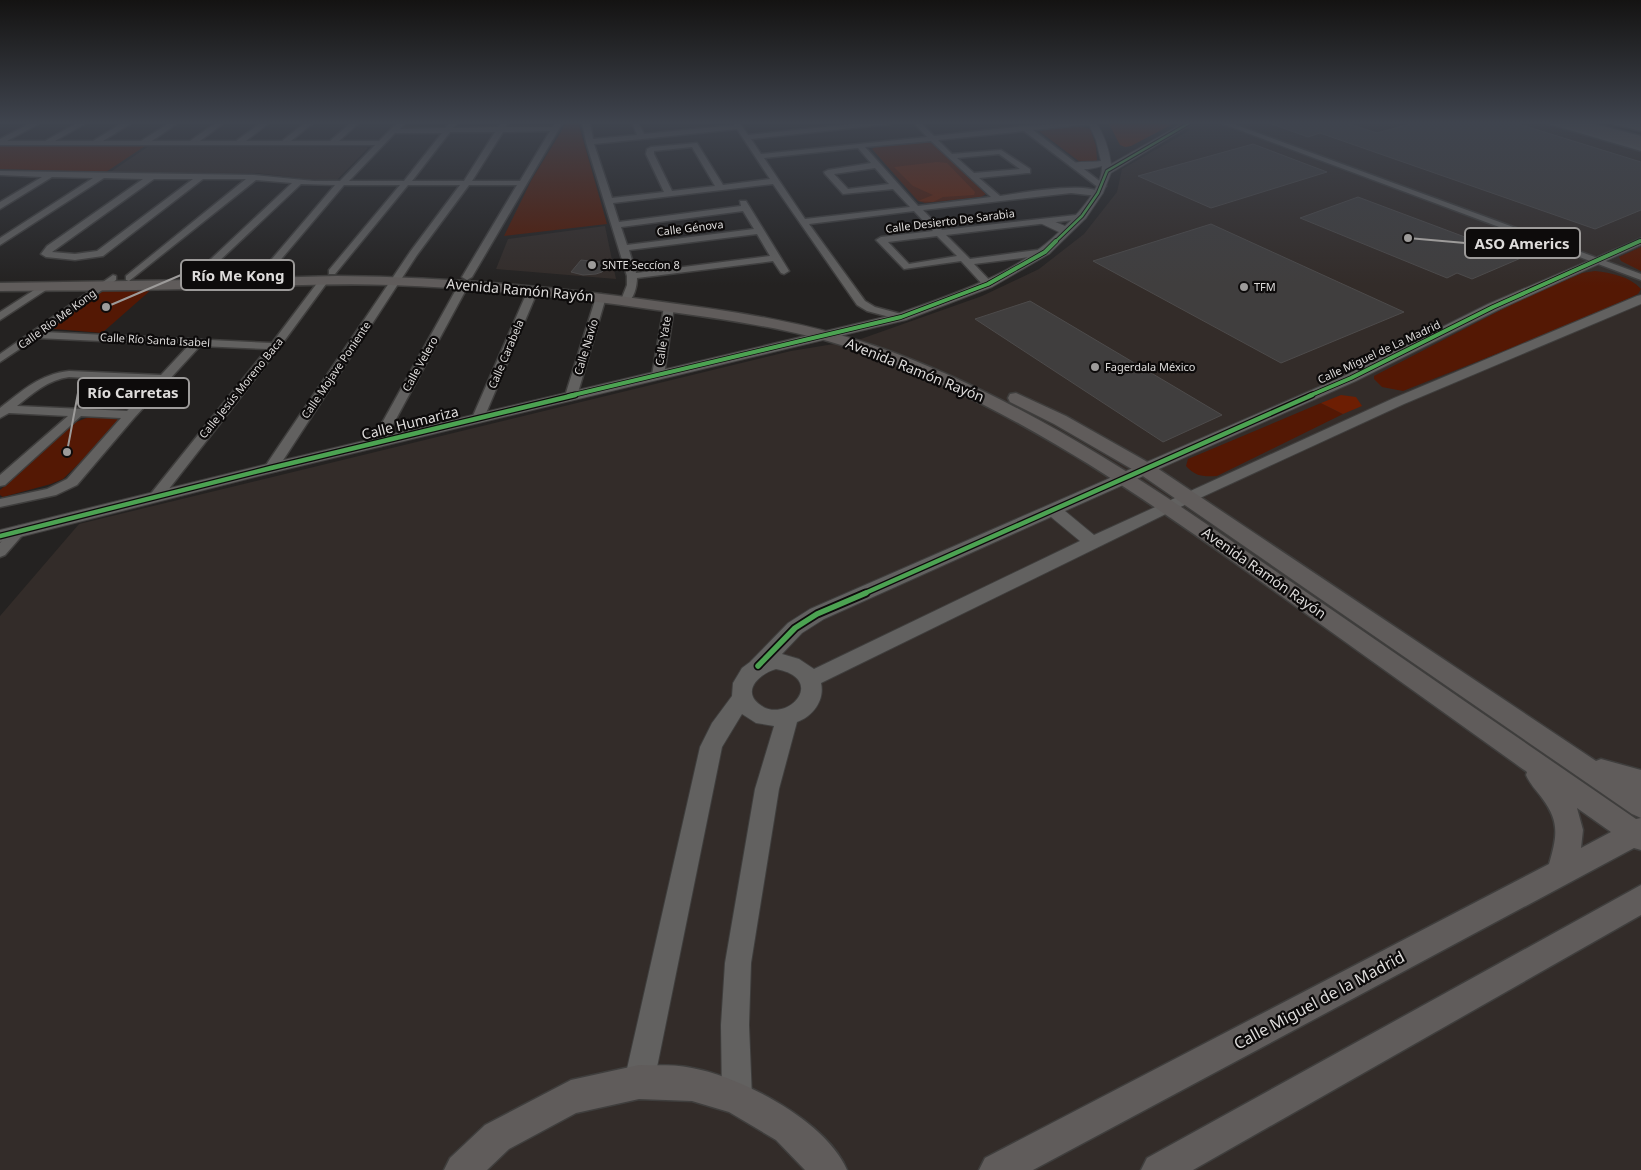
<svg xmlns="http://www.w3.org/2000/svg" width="1641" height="1170" viewBox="0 0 1641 1170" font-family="'Noto Sans',sans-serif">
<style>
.built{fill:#332c29}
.green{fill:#541804}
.water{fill:#6d1e03}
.building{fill:#403e3e;stroke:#4d4b4b}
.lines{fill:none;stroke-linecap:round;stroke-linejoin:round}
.minor-casing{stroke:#3f3e3d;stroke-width:3}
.tertiary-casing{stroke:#3f3e3d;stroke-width:2}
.secondary-casing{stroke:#3f3e3d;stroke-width:3}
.trunk-casing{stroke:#3f3e3d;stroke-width:3}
.minor{fill:#626160;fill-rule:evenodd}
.tertiary{fill:#626160;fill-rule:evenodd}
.secondary{fill:#605c5b;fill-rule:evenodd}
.trunk{fill:#615b58;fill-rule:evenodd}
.cycleway-far3-casing{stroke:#0d0b0b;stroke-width:4.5}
.cycleway-far2-casing{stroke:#0d0b0b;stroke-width:5.5}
.cycleway-far1-casing{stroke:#0d0b0b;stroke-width:7}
.cycleway-casing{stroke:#0d0b0b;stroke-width:9}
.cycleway-far3{stroke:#4ca352;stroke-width:2.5}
.cycleway-far2{stroke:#4ca352;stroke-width:4}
.cycleway-far1{stroke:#4ca352;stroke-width:4.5}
.cycleway{stroke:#4ca352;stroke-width:5.5}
.poi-dot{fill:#9d9b9a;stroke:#0d0b0b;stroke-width:2}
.labels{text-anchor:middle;stroke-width:4.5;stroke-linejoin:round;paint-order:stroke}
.far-street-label{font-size:11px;fill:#dedcdb;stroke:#0d0b0b}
.far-poi-label{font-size:11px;fill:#dedcdb;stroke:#0d0b0b;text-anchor:start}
.street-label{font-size:14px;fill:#dedcdb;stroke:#0d0b0b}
.near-street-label{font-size:16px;fill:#dedcdb;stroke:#0d0b0b}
.leader{fill:none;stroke:#9d9b9a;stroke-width:2}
.callout-dot{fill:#9d9b9a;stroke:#0d0b0b;stroke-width:2}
.callout{fill:#0d0b0b;stroke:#9d9b9a;stroke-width:2}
.callout-label{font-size:15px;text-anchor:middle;font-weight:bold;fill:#dedcdb}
</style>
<rect width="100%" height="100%" fill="#242221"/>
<!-- built -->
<g class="built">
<polygon points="1170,122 1552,122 1641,147 1641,1170 0,1170 0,616 79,524 791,351 858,340 982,296 1039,269 1084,234 1117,192 1122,169 1190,130"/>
<polygon points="149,146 366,147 368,148 337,180 316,180 256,173 109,173"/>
<polygon points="605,226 616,279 496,269 508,239"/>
</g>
<!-- green -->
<g class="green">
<polygon points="567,122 578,122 607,224 504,236 532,179"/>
<polygon points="1076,125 1090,129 1096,146 1097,161 1095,164 1080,162 1039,131"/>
<polygon points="926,142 932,143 986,194 981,197 925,203 918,201 872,149 875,147"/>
<polygon points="0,146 145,146 106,172 0,169"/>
<polygon points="1641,247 1641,271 1621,261 1619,257"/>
<path d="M1595,271C1611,273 1629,276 1641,289L1638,294L1577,322L1403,391L1382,387L1374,379V376L1522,299L1582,273Z"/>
<polygon points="106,289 152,289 102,333 54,329 54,326"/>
<path d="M1321,403L1343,414L1217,476C1203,477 1195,476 1186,466L1188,459Z"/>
<polygon points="89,417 113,418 120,420 118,425 63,479 51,484 3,497 0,495 0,490 76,422"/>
</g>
<!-- water -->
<g class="water">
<polygon points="1108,122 1163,122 1171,125 1131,146 1125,147 1120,145"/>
<polygon points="937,162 947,163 975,192 974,195 943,197 933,202 918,201 933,195 913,186 894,167"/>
<polygon points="1341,395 1356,397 1362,406 1343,414 1321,403"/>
</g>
<!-- building -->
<g class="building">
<polygon points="1270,122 1343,122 1377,133 1417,122 1512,122 1641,162 1641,210 1595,229 1320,133 1308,137 1269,123"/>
<polygon points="1253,144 1327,172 1211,208 1138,176"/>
<polygon points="1358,197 1521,258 1472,279 1457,273 1447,278 1300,218"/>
<polygon points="1211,224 1404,312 1281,363 1093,261"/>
<polygon points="581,260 609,263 602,272 596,274 583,275 571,272"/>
<polygon points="1030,301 1222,415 1163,442 975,319"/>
</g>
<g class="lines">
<!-- minor casing -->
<g class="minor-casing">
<g id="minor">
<path d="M33,122H42L7,141H45L79,122H88L55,141H93L124,122H133L103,141H141L171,122H179L152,141H190L217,122H225L200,141H236L262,122H270L246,141H282L306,122H314L291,141H330L352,122H360L339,141H379L398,122H406L400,129L445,128L450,122H458L453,128L498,127L502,122H509L505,127H553L556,122H563L472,277L467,280L462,277L517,185H469L417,255L276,471L271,472L264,468L410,252L460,185H408L335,274H329V270L400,185H344L266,277H260V273L335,185L301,184L200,279H194V275L292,183L256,180L129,281L126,280V276L246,179H203L103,256L75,260L46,257L41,254L47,246L143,179L104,178L0,245V238L93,178L52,177L0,209V202L42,177L0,175V171L254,175L314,181H340L375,145H0V139ZM550,131L520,181H472L503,132ZM450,132H495L464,181H412ZM395,133H442L404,181H349ZM154,179H193L97,251L75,254L52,252Z"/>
<path d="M582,122H590L593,139L637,135L632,122H638L644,134L735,125L733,122H739L748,135L872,122H894L890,124L751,139L761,154L927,137L913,122H920L934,136L1025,126L1095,122L1092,124L1033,130L1106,186L1099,188L1024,131L938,140L952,154L1001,150L1030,169V173H1027L979,178L1000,196C1021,193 1086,181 1102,193L1098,196L1071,193L923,210L942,230L1085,214V218L1082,219L946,235L970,259L1045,249L1050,252L1045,255L974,264L993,284L988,287L984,286L961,261L904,269L876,240L881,237L933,231L914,211L809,224L865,301L875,307L905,315L906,317L901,320L867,311L857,305L773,184L613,203L619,222L741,206L740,201H746L789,271L784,274L781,273L773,261L637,278C637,286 634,300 626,303L621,300L627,285V276L586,142ZM737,129L770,179L723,185L697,143L651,147L647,149L646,154L664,192L612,198L594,144ZM931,141L991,197L918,206L865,147ZM692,147L715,186L672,191L654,154V151ZM858,148L871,163L828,170L824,172L825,174L843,194L893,189L910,207L805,219L764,158ZM999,154L1020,169L974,173L957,158ZM875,168L889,184L848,189L834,174ZM743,211L754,229L627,245L621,227ZM757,234L770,256L636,273L629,250ZM937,236L957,256L909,264L888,242Z"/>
<polygon points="1218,122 1228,122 1641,274 1641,280"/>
<polygon points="1542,122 1553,122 1641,147 1641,151"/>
<path d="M113,275L116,276V280L44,332L272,343L321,278H327L329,280L279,348L161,499H151L149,496L267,349L200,346L134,418L77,485L56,495L0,507V499L47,489L67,479L121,418L81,416L5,485L0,486V475L68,416L9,413L0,418V408C22,391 40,374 69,371L161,375L189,345L36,338L0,362V354ZM69,377L154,382L127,411L17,406C33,393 48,380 69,377Z"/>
<polygon points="45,283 49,284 49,288 0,320 0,312"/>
<polygon points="463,283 468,286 383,443 381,446 373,446 371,443 458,286"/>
<polygon points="533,287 538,290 484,418 478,422 474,421 472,418 528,290"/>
<polygon points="601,294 606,297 577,396 571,400 567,399 565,396 596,297"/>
<polygon points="669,304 674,307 664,375 658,378 652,375 664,307"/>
<polygon points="19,526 24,528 26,531 5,555 0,557 0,543 14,528"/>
</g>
</g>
<!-- tertiary casing -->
<g class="tertiary-casing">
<g id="tertiary">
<path d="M1088,122H1096C1104,135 1109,149 1111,164L1185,122H1195L1111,173L1103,193L1086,218L1049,254L992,287L906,320L271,473L0,542V530L271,463L897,314C954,293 1015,275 1059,232L1040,223L1038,221L1040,219H1048L1065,226C1079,213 1103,186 1102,166C1092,169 1077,172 1069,165C1077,160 1091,163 1101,161L1096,140Z"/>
<path d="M1641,238V245L1498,310L1356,381L1065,511L1094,535L1394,398L1637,296L1641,295V304L1404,404L1174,510L821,683C825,700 813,716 797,722L779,789L751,963L749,1025L752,1098L747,1108L737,1113L727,1108L722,1098L721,1025L725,963L755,789L774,726L756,723L742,714L722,747L654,1082L649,1092L639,1097L629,1092L624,1082L700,747L712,723L732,696L733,683L742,668L750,662L788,623L810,609L1346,375L1488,304ZM1051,517L1080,541L814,669L799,659L782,654L802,633L824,619ZM776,669C829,679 786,726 759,704C741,690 761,673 776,669Z"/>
</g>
</g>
<!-- secondary casing -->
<g class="secondary-casing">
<g id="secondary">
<polygon points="1554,122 1569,122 1641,142 1641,148 1555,124"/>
<polygon points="1612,122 1628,122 1641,125 1641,131 1613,124"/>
<path d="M337,276C444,277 549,286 655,301C730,311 803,321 875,346C1026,398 1159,491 1290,581C1405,660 1521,740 1636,819L1641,818V850L1634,848L1033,1170H979L985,1158L1549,864C1557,836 1560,822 1542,798C1536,790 1530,784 1526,775L1527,772C1439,709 1351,646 1263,583C1139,494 1013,407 868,354C800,329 729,320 657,310C569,297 480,288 391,285C333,283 275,286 217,288C144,291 72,290 0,291V283L192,280ZM1577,808L1611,832L1581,848L1583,830Z"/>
<polygon points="1016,393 1066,416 1151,464 1596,761 1601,759 1641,770 1641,818 1632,814 1137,472 1054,424 1010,402 1008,398 1010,394"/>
<polygon points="1641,885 1641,915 1193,1170 1141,1170 1147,1158"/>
<path d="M639,1065C656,1066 675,1064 692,1068C742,1077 827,1122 847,1170H805L776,1140L729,1112L692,1101L639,1099L576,1113L509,1149L487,1170H444L450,1158L485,1125L571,1080Z"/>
</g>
</g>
<!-- trunk casing -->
<g class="trunk-casing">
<polygon id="trunk" points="1569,122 1587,122 1641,136 1641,144 1571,125"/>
</g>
<!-- minor -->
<use href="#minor" class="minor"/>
<!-- tertiary -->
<use href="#tertiary" class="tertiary"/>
<!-- secondary -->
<use href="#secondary" class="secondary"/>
<!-- trunk -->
<use href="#trunk" class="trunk"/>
<!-- cycleway-far3 casing -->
<g class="cycleway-far3-casing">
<g id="cycleway-far3">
<polyline points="1055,242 1082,216 1098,193 1107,171 1191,122"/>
<polyline points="1638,242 1641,241"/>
</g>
</g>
<!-- cycleway-far2 casing -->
<g class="cycleway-far2-casing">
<g id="cycleway-far2">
<polyline points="569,396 901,317 988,284 1045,252 1056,241"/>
<polyline points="1309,396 1351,378 1493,307 1640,241"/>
</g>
</g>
<!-- cycleway-far1 casing -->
<g class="cycleway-far1-casing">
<g id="cycleway-far1">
<polyline points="0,536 271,468 575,395"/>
<polyline points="863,594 1312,395"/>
</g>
</g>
<!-- cycleway casing -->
<g class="cycleway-casing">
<polyline id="cycleway" points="758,666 795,628 817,614 866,593"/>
</g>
<!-- cycleway-far3 -->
<use href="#cycleway-far3" class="cycleway-far3"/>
<!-- cycleway-far2 -->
<use href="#cycleway-far2" class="cycleway-far2"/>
<!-- cycleway-far1 -->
<use href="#cycleway-far1" class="cycleway-far1"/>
<!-- cycleway -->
<use href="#cycleway" class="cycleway"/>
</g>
<!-- sky -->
<linearGradient id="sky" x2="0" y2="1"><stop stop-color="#141312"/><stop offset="0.43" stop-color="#3f444e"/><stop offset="1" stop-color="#3f444e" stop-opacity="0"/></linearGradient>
<rect width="1641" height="285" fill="url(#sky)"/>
<!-- markers -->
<g class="poi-dot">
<circle cx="592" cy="265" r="5"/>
<circle cx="1244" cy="287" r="5"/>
<circle cx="1095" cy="367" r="5"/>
</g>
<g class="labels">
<!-- far-street labels -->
<g class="far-street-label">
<text transform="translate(950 221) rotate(-7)" y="4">Calle Desierto De Sarabia</text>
<text transform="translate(690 228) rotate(-7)" y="4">Calle Génova</text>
<text transform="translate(57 319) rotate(-36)" y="4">Calle Río Me Kong</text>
<text transform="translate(155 340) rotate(3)" y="4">Calle Río Santa Isabel</text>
<text transform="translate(663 341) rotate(-81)" y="4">Calle Yate</text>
<text transform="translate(586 347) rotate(-73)" y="4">Calle Navío</text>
<text transform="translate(1379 352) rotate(-25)" y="4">Calle Miguel de La Madrid</text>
<text transform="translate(506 354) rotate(-67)" y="4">Calle Carabela</text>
<text transform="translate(420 364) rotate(-61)" y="4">Calle Velero</text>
<text transform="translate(336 370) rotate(-56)" y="4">Calle Mojave Poniente</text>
<text transform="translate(241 388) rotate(-51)" y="4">Calle Jesús Moreno Baca</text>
</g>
<!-- far-poi labels -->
<g class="far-poi-label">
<text x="602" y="269">SNTE Seccíon 8</text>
<text x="1254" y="291">TFM</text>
<text x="1105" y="371">Fagerdala México</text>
</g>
<!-- street labels -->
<g class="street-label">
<text transform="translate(520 290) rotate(5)" y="5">Avenida Ramón Rayón</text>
<text transform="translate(915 370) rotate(22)" y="5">Avenida Ramón Rayón</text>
<text transform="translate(410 423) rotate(-14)" y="5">Calle Humariza</text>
<text transform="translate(1264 573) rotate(35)" y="5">Avenida Ramón Rayón</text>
</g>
<!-- near-street labels -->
<g class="near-street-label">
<text transform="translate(1319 1000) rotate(-28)" y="6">Calle Miguel de la Madrid</text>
</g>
</g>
<!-- callouts -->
<path class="leader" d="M1408 238L1465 243M106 307L181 275M67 452L78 393"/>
<g class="callout-dot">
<circle cx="1408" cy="238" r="5"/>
<circle cx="106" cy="307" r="5"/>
<circle cx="67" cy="452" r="5"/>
</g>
<g class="callout">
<rect x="1465" y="228" width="115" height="30" rx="5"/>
<rect x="181" y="260" width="113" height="30" rx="5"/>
<rect x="78" y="378" width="111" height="30" rx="5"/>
</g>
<g class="callout-label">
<text x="1522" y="249">ASO Americs</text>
<text x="238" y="281">Río Me Kong</text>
<text x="133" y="398">Río Carretas</text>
</g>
</svg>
